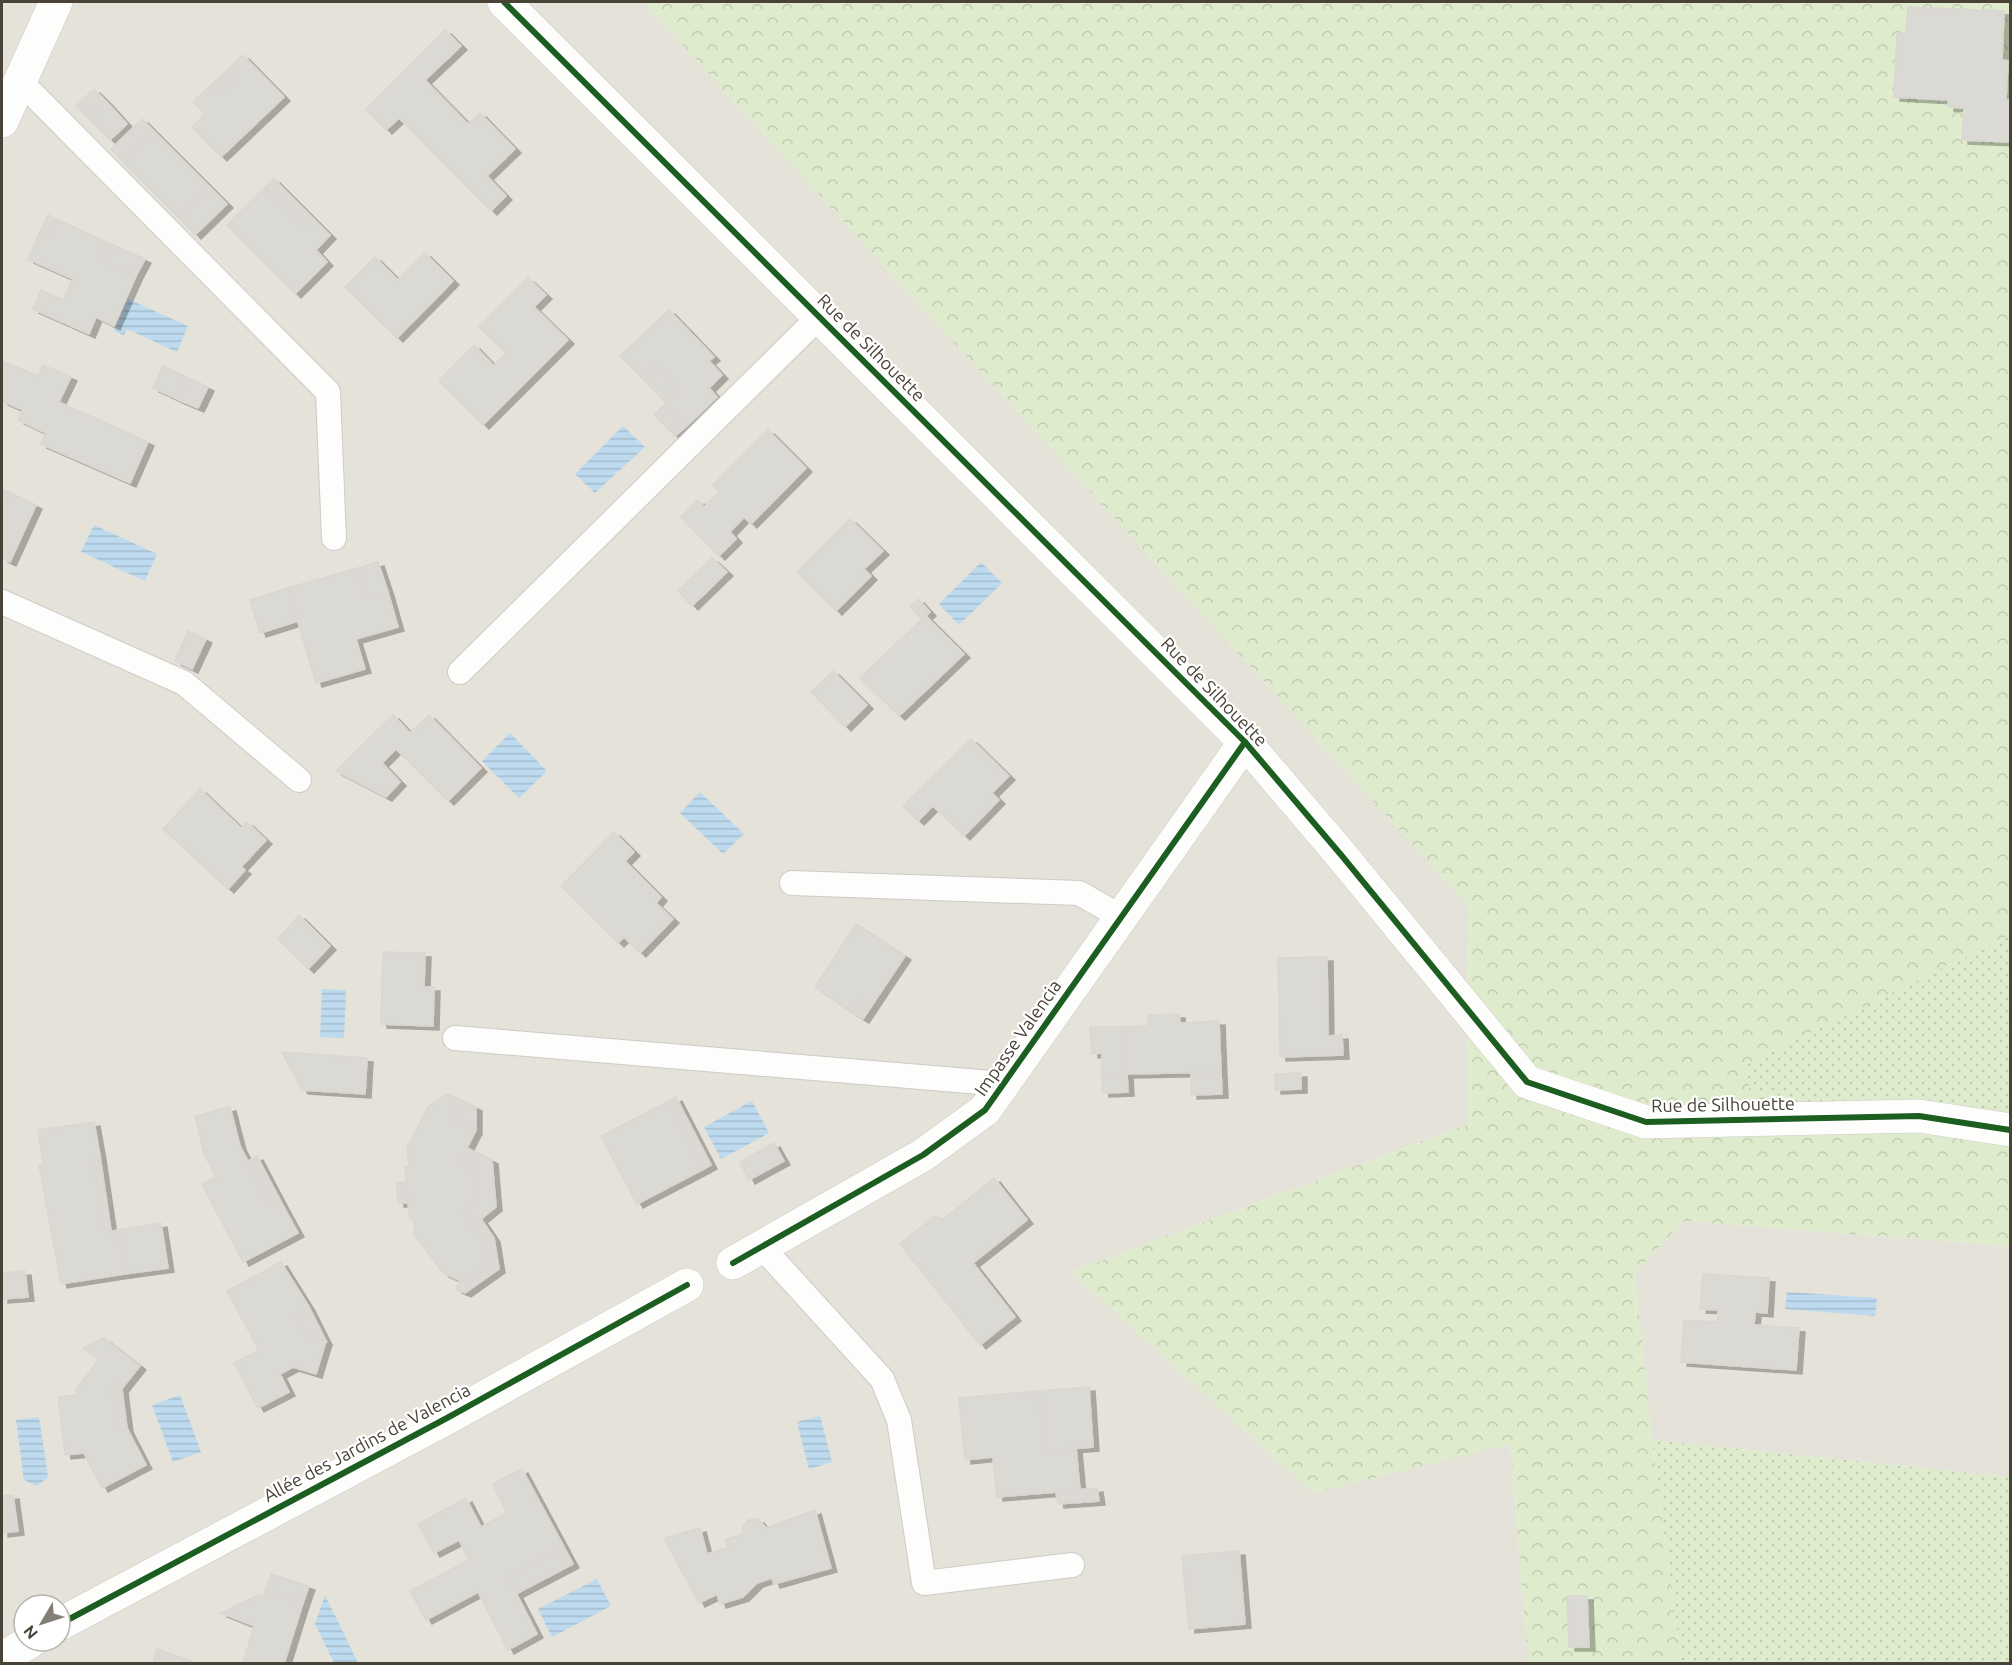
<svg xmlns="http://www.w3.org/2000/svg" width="2012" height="1665" viewBox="0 0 2012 1665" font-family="Ubuntu,sans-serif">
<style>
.residential{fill:#e5e2d9;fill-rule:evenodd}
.grass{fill:url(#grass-dots)}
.forest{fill:url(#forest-crowns)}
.water{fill:url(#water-rules)}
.building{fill:#dbd9d4;stroke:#dad7d2;stroke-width:1.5;filter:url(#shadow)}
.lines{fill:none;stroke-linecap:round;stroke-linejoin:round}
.lane-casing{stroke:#cdcbc7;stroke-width:26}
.street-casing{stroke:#cdcbc7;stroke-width:34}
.lane{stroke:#fdfdfc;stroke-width:24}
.street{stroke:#fdfdfc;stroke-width:33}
.cycleway-casing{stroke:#fff;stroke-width:10}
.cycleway{stroke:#1b5e20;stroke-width:6}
.labels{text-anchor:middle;stroke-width:4.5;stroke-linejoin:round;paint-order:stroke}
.street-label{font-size:18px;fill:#484237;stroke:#fff}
</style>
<defs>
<pattern id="grass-dots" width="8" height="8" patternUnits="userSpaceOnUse" patternTransform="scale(1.5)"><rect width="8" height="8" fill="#deeccd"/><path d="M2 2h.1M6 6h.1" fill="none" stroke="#c0ccb1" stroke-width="1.8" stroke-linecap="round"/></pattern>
<pattern id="forest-crowns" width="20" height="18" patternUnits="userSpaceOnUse" patternTransform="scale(1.5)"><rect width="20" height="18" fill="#deeccd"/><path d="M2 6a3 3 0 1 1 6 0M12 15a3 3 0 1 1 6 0" fill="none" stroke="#c0ccb1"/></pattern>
<pattern id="water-rules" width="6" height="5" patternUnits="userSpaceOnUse" patternTransform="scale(1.5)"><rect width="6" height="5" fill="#bddaef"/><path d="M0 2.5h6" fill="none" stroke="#a4bcce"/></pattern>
<filter id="shadow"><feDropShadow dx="6" dy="4" stdDeviation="0" flood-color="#0004"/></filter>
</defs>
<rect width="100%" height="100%" fill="#f1f0ec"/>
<!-- residential -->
<g class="residential">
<path d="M2,2H643L1467,904L1468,1124L1071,1272L1313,1493L1510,1443L1528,1663L2,1664ZM24,1605H60V1641H24Z"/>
<polygon points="1684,1221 2010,1246 2010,1477 1652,1440 1635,1272"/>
</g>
<!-- grass -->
<g class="grass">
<polygon points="2010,935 2010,1139 1749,1091 1747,1064"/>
<polygon points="1652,1440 2010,1477 2010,1663 1681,1663"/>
</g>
<!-- forest -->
<polygon class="forest" points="643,2 2010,2 2010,935 1747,1064 1749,1091 2010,1139 2010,1246 1684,1221 1635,1272 1654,1457 1681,1663 1528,1663 1510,1444 1313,1493 1071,1272 1468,1124 1467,904"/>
<!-- water -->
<g class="water">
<polygon points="128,299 188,326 177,352 127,329 124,335 114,331"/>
<polygon points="623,426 645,447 595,493 575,474"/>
<polygon points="94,525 157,554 145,581 81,552"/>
<polygon points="981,562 1002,583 959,625 939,604"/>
<polygon points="510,733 547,771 519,798 482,761"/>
<polygon points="700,792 744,834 723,854 680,813"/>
<polygon points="322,989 346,990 344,1038 320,1037"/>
<polygon points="752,1101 769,1133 721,1159 704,1127"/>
<polygon points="1787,1292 1877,1298 1875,1316 1785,1309"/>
<polygon points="180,1395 201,1452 173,1462 152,1405"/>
<polygon points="820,1416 832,1462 809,1469 797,1422"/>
<polygon points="39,1417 48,1477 37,1486 24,1480 16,1420"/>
<polygon points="597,1579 611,1606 552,1637 538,1609"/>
<polygon points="325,1595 358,1663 334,1663 315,1624"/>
</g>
<!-- building -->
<g class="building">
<polygon points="1908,7 2004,11 2002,60 2008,61 2006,100 2010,100 2010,142 1962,140 1964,108 1948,107 1948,100 1894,97 1897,33 1906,34"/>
<polygon points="445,30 461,46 425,80 468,124 480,113 515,149 487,176 506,196 491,211 399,118 386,130 366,109"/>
<polygon points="243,55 284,97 221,157 192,127 205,114 193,102 211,85 219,94 233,81 225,72"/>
<polygon points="225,72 233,81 219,94 211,85"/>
<polygon points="94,89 107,102 89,119 76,106"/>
<polygon points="107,102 127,124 110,140 89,119"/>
<polygon points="142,119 154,131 123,162 111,149"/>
<polygon points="154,131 209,186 178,217 123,162"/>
<polygon points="274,179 311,216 303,225 265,187"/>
<polygon points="209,186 227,204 195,235 178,217"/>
<polygon points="265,187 303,225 311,216 330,235 316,250 327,262 295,294 227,225"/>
<polygon points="48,215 56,219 48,238 39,234"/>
<polygon points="56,219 109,243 101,260 136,276 114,326 96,317 89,334 33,309 41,290 63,300 73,279 28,259 39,234 48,238"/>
<polygon points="109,243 145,259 136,276 101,260"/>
<polygon points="425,253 453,281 397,338 345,287 375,257 398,280"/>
<polygon points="528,278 546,295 534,307 568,340 483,425 439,381 474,345 494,366 506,353 479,327"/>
<polygon points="669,310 714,357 709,361 722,375 709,388 717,397 687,426 666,403 679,391 654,364 641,377 620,356"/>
<polygon points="2,361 38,376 43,365 71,377 59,402 148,442 130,483 41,444 46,433 18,420 23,410 2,401"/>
<polygon points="654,364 679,391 666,403 641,377"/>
<polygon points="163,366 189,378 179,400 153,388"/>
<polygon points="189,378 208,387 198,408 179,400"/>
<polygon points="666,403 687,426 675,436 654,415"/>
<polygon points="768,430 806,468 751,524 744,517 730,532 736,539 719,556 681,517 698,500 704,507 719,492 713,485"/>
<polygon points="2,489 11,493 6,504 2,502"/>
<polygon points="11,493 36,505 10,562 2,558 2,502 6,504"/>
<polygon points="850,519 883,551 864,569 871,576 836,611 797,572"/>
<polygon points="712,558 727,572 692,606 678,591"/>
<polygon points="378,562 388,592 367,598 358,568"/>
<polygon points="358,568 367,598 388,592 398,627 356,639 365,669 316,683 288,588"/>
<polygon points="288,588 298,621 260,633 250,600"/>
<polygon points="918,599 930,612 926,616 964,654 899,716 860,678 922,619 910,607"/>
<polygon points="188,631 206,639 192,669 175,661"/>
<polygon points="833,671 867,705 845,727 811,692"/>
<polygon points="393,715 410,733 429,715 481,768 448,801 396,749 382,763 400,782 386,797 336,771"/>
<polygon points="971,739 1009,776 992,793 999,800 964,836 933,806 918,821 903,806"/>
<polygon points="200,789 241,828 247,822 266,840 241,867 245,870 228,889 163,829"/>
<polygon points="614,832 634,852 625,861 661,897 656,903 673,919 640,953 624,937 618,943 561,886"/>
<polygon points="299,915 330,946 308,969 278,939"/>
<polygon points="856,924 905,956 871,1007 860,999 851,1012 815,987"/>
<polygon points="383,952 425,953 424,987 434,987 433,1026 381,1024"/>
<polygon points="1327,957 1328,1036 1342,1035 1343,1055 1280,1057 1278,958"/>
<polygon points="860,999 871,1007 863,1019 851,1012"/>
<polygon points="1179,1014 1180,1023 1219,1021 1221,1072 1127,1074 1124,1027 1148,1026 1148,1015"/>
<polygon points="1090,1027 1124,1027 1127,1074 1102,1075 1102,1053 1092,1054"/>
<polygon points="282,1052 367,1058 365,1094 302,1090"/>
<polygon points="1221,1072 1222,1094 1191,1095 1191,1073"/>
<polygon points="1301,1073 1301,1089 1275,1090 1275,1074"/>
<polygon points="1127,1074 1128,1092 1103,1093 1102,1075"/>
<polygon points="447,1094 461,1100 453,1118 476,1130 460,1162 473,1168 477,1184 477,1203 464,1212 485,1242 488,1264 463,1282 443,1273 415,1236 414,1218 410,1218 407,1194 405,1166 409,1166 407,1148 428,1107"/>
<polygon points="676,1097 711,1165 704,1169 669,1101"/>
<polygon points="461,1100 476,1107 476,1130 453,1118"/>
<polygon points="669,1101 704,1169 637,1204 601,1136"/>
<polygon points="230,1107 240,1146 271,1204 280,1200 298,1233 243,1262 202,1184 216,1177 204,1154 195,1116"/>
<polygon points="94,1122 100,1156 94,1158 105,1232 118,1230 125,1274 61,1284 39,1165 43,1164 38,1130"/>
<polygon points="774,1143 784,1161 749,1180 740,1162"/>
<polygon points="467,1148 492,1160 496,1207 481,1219 494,1238 499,1269 465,1293 456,1289 460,1280 463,1282 488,1264 485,1242 464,1212 477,1203 478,1188 473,1168 460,1162"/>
<polygon points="100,1156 111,1231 105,1232 94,1158"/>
<polygon points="257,1156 280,1200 271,1204 248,1161"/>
<polygon points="994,1178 1027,1220 973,1263 1015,1317 980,1345 900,1244 936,1215 941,1221"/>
<polygon points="406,1182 408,1203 398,1203 397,1183"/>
<polygon points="161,1223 168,1268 125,1274 118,1230"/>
<polygon points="281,1262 309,1307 295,1315 306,1334 326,1341 316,1374 293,1367 280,1374 289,1392 258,1408 234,1363 259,1350 227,1291"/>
<polygon points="25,1271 28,1297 2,1299 2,1273"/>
<polygon points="1703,1274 1769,1278 1767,1313 1755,1312 1754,1325 1799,1328 1796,1370 1681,1362 1684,1320 1717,1322 1718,1310 1700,1309"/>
<polygon points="309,1307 326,1341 306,1334 295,1315"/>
<polygon points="104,1338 140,1366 124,1386 119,1382 112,1390 118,1429 127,1428 146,1465 102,1488 84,1453 65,1455 58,1397 76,1395 76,1389 99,1359 83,1348"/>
<polygon points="119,1382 124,1386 122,1389 127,1428 118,1429 112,1390"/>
<polygon points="1089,1387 1093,1447 1044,1451 1039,1391"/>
<polygon points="1039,1391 1044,1451 1076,1448 1080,1490 997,1497 993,1457 965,1460 959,1398"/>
<polygon points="522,1469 564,1547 508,1577 537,1634 508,1650 478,1592 426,1620 410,1591 469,1560 459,1540 434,1553 418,1524 466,1498 481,1527 507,1513 493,1484"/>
<polygon points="1097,1488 1099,1501 1058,1504 1056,1492"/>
<polygon points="13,1495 18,1531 2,1533 2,1496"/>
<polygon points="815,1510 831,1568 774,1584 772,1578 757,1583 743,1597 720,1604 717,1594 699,1603 664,1538 700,1528 707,1554 728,1548 726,1539 742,1535 743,1526 748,1520 758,1519 766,1528"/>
<polygon points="564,1547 573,1564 516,1594 508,1577"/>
<polygon points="1239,1551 1245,1624 1189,1629 1182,1556"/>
<polygon points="271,1574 309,1586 303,1603 265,1590"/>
<polygon points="265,1590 303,1603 284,1664 243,1664 254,1626 221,1613 258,1595 264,1597"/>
<polygon points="1567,1596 1587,1596 1589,1647 1569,1647"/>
<polygon points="157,1649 168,1653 165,1664 153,1664"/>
<polygon points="168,1653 200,1664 165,1664"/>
</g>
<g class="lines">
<!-- lane casing -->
<g class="lane-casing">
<g id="lane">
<polyline points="20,81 328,392 334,538"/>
<polyline points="2,602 184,683 299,780"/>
<polyline points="460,672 819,317"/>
<polyline points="792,883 1079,893 1121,917"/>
<polyline points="455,1038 1004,1084"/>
<polyline points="761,1246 882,1379 899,1420 924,1583 1072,1565"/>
</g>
</g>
<!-- street casing -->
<g class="street-casing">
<g id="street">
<polyline points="504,2 1245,742 1342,856 1527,1082 1646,1122 1919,1116 2010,1130"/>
<polyline points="2,121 56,2"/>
<polyline points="733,1263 923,1155 985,1110 1245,742"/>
<polyline points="60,1624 447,1418 687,1285"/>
<polyline points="2,1659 31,1641"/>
</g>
</g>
<!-- lane -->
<use href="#lane" class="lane"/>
<!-- street -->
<use href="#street" class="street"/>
<!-- cycleway casing -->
<g class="cycleway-casing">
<g id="cycleway">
<polyline points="504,2 1245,742 1342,856 1527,1082 1646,1122 1919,1116 2010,1130"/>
<polyline points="733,1263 923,1155 985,1110 1245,742"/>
<polyline points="60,1624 447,1418 687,1285"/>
</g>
</g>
<!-- cycleway -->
<use href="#cycleway" class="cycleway"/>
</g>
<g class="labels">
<!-- street labels -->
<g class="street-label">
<text transform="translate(871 348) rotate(45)" y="6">Rue de Silhouette</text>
<text transform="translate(1214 692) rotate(46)" y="6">Rue de Silhouette</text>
<text transform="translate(1018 1038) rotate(-55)" y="6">Impasse Valencia</text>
<text transform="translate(1723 1105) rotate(-1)" y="6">Rue de Silhouette</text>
<text transform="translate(367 1443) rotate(-28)" y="6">Allée des Jardins de Valencia</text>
</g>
</g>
<!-- border -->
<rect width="2012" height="1665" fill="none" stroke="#484237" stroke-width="6"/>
<!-- north arrow -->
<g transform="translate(42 1623) rotate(231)"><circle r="28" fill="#ffffff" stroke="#b6b3af" stroke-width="1.5"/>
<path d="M0-4.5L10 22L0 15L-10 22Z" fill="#837f76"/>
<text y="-9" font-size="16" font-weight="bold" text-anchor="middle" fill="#484237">N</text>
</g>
</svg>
